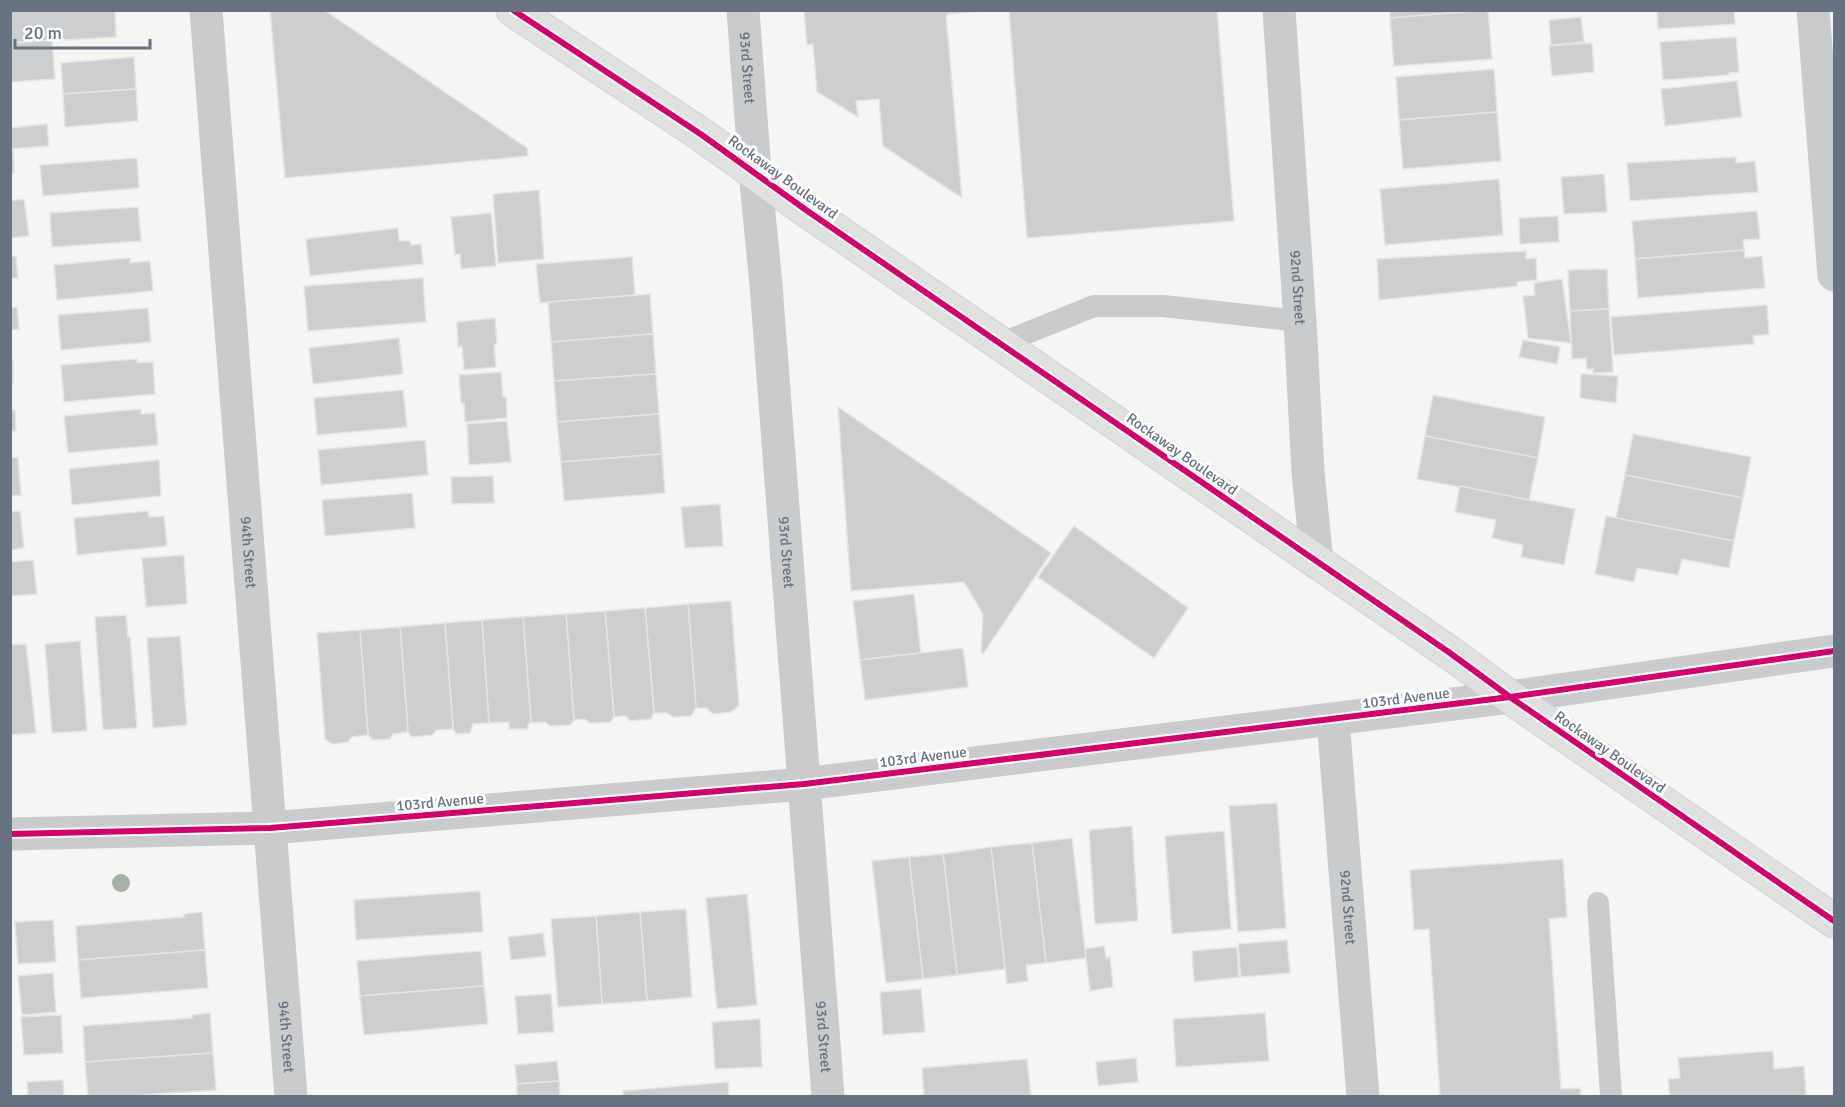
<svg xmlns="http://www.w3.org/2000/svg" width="1845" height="1107" viewBox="0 0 1845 1107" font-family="Signika,sans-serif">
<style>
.building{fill:#cdcecf;stroke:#e4e4e4;stroke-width:1.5}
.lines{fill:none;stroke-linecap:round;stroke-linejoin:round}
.primary-casing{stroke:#d1d1d2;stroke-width:35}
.lane{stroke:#cacbcd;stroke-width:22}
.street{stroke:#cacbcd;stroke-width:33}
.primary{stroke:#dfe0e0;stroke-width:33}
.cycleway-casing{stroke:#fff;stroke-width:10}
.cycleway{stroke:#d6006c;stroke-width:6}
.tree{fill:#a6b1a6}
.labels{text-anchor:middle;stroke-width:6;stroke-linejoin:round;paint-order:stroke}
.street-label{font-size:15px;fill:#677282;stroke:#fff}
</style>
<rect width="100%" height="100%" fill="#f5f5f4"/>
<!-- building -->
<g class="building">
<polygon points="10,10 115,10 116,37 10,43"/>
<polygon points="270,10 324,10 527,148 528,156 285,178"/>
<polygon points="804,10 950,10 950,14 946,15 962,198 883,146 879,99 856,101 858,117 817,92 813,44 807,45"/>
<polygon points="950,10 994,10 950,14"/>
<polygon points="1009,10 1217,10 1234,221 1027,238"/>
<polygon points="1390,10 1483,10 1390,18"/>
<polygon points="1488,10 1492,59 1394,66 1390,18"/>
<polygon points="1657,10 1734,10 1735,24 1658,29"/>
<polygon points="1581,17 1584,42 1551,45 1549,20"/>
<polygon points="1736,37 1739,72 1729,73 1729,75 1663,80 1660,42"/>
<polygon points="52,40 55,79 10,82 10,43"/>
<polygon points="1592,43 1594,72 1552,76 1549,46"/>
<polygon points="134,57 136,89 63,94 61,63"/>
<polygon points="1494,69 1497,112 1399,120 1396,77"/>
<polygon points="1737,81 1742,117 1665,126 1661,89"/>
<polygon points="136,89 138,121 65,127 63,94"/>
<polygon points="1497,112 1501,161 1403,169 1399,120"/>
<polygon points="47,124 49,146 10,149 10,128"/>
<polygon points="10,150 13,150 14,173 10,173"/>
<polygon points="1736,157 1736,163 1755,161 1758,192 1630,201 1627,163"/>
<polygon points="137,158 139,188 43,196 40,165"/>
<polygon points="1604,174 1607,212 1564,214 1561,177"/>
<polygon points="1499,179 1503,235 1385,245 1380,189"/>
<polygon points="539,190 544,259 498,263 493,194"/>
<polygon points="24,199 29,236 10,238 10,201"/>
<polygon points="138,207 141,241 52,247 50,213"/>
<polygon points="1757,211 1760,239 1743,240 1744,250 1635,259 1632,221"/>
<polygon points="491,213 496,266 461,269 460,254 455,255 451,217"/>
<polygon points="1558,216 1559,242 1520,244 1519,218"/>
<polygon points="398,228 399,241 410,241 411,245 421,244 423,264 310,276 306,239"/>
<polygon points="1744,250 1745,258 1762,256 1765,288 1638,298 1635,259"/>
<polygon points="1526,251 1526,259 1536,258 1537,280 1517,282 1518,286 1379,300 1377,259"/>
<polygon points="16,256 18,278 10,278 10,257"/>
<polygon points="632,257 635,295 540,303 536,264"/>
<polygon points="130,258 130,263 150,261 153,291 57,300 54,265"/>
<polygon points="1607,269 1609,309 1570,311 1568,270"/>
<polygon points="423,278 426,322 308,331 304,286"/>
<polygon points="1562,279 1571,343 1528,338 1523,296 1535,295 1534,283"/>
<polygon points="650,294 653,334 551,342 548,302"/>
<polygon points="1767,305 1769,334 1753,336 1754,344 1614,355 1611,317"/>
<polygon points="17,307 19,329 10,330 10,308"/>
<polygon points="148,308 151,342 61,350 58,315"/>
<polygon points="1609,309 1613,372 1593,373 1593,369 1587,369 1586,358 1572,359 1570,311"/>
<polygon points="495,318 497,344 494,345 496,367 464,370 462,346 458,347 457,322"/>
<polygon points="653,334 656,374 554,381 551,342"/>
<polygon points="399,338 403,374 313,384 309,348"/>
<polygon points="1523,340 1560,347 1557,364 1519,357"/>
<polygon points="137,359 137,363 153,362 155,394 64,402 61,365"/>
<rect x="10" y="360" width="3" height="24"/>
<polygon points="501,372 503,397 506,397 507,418 465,422 464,403 461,403 459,375"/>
<polygon points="656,374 659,414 557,422 554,381"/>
<polygon points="1581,374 1618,376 1616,403 1580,398"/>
<polygon points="403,390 407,427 317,435 314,398"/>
<polygon points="1433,395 1545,417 1538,458 1425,436"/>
<polygon points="838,407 1051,553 983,654 981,652 983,614 964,582 851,591"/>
<polygon points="141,409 141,414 155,413 158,445 68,453 64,416"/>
<polygon points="10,410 15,410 16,431 10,431"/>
<polygon points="659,414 662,454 561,462 557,422"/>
<polygon points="507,421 511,462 469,465 467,424"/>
<polygon points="1633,434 1751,457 1743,498 1625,475"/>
<polygon points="1425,436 1538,458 1529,500 1417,479"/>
<polygon points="425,440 428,475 321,485 318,450"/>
<polygon points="662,454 665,493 564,501 561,462"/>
<polygon points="18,457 21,495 10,496 10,458"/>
<polygon points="159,460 161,496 72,505 69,469"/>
<polygon points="1625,475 1743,498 1734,541 1616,518"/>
<polygon points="493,476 494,503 452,504 451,477"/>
<polygon points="1460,486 1575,509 1564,565 1521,557 1523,545 1492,538 1496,520 1455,512"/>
<polygon points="412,493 415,528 325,536 322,500"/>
<polygon points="720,504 723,546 685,548 681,507"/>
<polygon points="20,511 24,548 10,550 10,512"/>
<polygon points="148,511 149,517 164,516 167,546 77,555 74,518"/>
<polygon points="1606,516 1734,541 1729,568 1682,559 1678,575 1637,568 1634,582 1595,574"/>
<polygon points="1074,526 1188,608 1154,658 1038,577"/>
<polygon points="184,555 187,604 146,607 142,558"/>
<polygon points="33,560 37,594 10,596 10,562"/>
<polygon points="914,594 921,653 860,660 853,601"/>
<polygon points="731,601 739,705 731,712 713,714 707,708 696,708 688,604"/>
<polygon points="688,604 696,708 691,716 673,717 667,713 654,713 645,608"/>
<polygon points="645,608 654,713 651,719 630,721 626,716 614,717 605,611"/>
<polygon points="605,611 614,717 610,722 590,723 585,719 574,720 566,614"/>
<polygon points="566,614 574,720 570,725 550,726 545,722 531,723 523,617"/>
<polygon points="126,615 128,637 130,637 137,728 103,730 95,617"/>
<polygon points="523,617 531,723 528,724 528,729 509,729 509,722 489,723 482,620"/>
<polygon points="482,620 489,723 473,724 470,733 456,734 453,729 445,623"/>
<polygon points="445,623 453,729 437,730 432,735 412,737 408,732 400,627"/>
<polygon points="400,627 408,732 393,734 390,739 373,740 368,735 360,630"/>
<polygon points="360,630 368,735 352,737 348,742 332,744 325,739 317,633"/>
<polygon points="180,636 187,725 153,728 147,638"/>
<polygon points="80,641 87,731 52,733 45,644"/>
<polygon points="26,644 36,733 10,735 10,645"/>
<polygon points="963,648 968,687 865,700 860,660"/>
<polygon points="1277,803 1286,928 1238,932 1229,806"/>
<polygon points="1132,826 1138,921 1095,924 1089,830"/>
<polygon points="1224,831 1231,929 1172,934 1165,836"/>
<polygon points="1072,838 1086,958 1046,963 1032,843"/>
<polygon points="1032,843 1046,963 1026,965 1028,981 1007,984 991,847"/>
<polygon points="991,847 1005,969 957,975 943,854"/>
<polygon points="943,854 957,975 923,979 909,857"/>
<polygon points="909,857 923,979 886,983 872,861"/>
<polygon points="1563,859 1567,917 1549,919 1561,1089 1580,1088 1581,1096 1440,1096 1429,929 1414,930 1410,870"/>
<polygon points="480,891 483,932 356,940 354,900"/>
<polygon points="747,894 757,1005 717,1009 706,898"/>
<polygon points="686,909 692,997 647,1001 640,912"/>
<polygon points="202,912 205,950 78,960 76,926 184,917 184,914"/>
<polygon points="640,912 647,1001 602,1004 596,916"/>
<polygon points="596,916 602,1004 558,1007 551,919"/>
<polygon points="53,920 56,962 18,964 15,922"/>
<polygon points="543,933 546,956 511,960 508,937"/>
<polygon points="1287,940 1290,973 1241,977 1238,944"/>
<polygon points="1104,946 1106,958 1110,957 1113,987 1090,991 1085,949"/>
<polygon points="1237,947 1239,977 1194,982 1192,951"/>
<polygon points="205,950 208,988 81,998 78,960"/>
<polygon points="481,951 484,986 360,996 357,961"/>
<polygon points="53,973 56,1012 22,1015 18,976"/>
<polygon points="484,986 488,1024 364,1035 360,996"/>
<polygon points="921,989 925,1032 883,1035 880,992"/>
<polygon points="551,994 554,1032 518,1034 515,996"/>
<polygon points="210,1013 213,1053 85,1062 83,1026 193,1018 192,1015"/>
<polygon points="1265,1013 1269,1061 1176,1067 1173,1019"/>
<polygon points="61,1015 63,1053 24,1055 21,1017"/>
<polygon points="760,1019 762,1067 715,1069 712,1022"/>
<polygon points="1773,1051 1774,1069 1804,1066 1806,1096 1670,1096 1668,1079 1680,1078 1678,1058"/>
<polygon points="213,1053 216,1090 127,1096 88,1096 85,1062"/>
<polygon points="1136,1058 1138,1082 1098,1086 1096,1062"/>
<polygon points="1027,1059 1031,1096 924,1096 922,1068"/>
<polygon points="557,1061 559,1081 517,1084 515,1065"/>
<polygon points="63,1080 64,1096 28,1096 27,1082"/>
<polygon points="559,1081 560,1096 517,1096 517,1084"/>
<polygon points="728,1082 729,1096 623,1096 623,1091"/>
</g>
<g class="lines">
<!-- primary casing -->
<g class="primary-casing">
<polyline id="primary" points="513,10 702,135 806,210 1450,653 1510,697 1834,921"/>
</g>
<!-- lane -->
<g class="lane">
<polyline points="1002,343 1094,306 1163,306 1300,321"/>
<polyline points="1598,903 1611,1096"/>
</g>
<!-- street -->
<g class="street">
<path id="s1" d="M206,10L291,1096"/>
<path id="s2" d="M743,10L755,172L766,285L828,1096"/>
<path id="s3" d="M1279,10L1300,321L1308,472L1317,563"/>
<polyline points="1813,10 1834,275"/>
<path id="s4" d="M1333,719L1363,1096"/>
<polyline points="10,834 270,828 804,784 1510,697 1834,651"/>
</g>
<!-- primary -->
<use href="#primary" class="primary"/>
<!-- cycleway casing -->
<g class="cycleway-casing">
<g id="cycleway">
<polyline points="513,10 702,135 806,210 1450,653 1510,697 1834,921"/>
<polyline points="10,834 270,828 804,784 1510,697 1834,651"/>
</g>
</g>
<!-- cycleway -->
<use href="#cycleway" class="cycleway"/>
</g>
<!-- trees -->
<circle class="tree" cx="121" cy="883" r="9"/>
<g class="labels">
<!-- street labels -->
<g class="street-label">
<text dy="5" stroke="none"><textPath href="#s2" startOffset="58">93rd Street</textPath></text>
<text transform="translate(783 177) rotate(36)" y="5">Rockaway Boulevard</text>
<text dy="5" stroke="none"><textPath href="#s3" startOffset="278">92nd Street</textPath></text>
<text transform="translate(1182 454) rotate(35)" y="5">Rockaway Boulevard</text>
<text dy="5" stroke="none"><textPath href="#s1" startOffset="544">94th Street</textPath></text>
<text dy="5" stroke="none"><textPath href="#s2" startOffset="544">93rd Street</textPath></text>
<text transform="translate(1406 698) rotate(-7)" y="5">103rd Avenue</text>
<text transform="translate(1610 752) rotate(35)" y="5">Rockaway Boulevard</text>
<text transform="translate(923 757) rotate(-7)" y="5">103rd Avenue</text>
<text transform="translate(440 802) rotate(-5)" y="5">103rd Avenue</text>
<text dy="5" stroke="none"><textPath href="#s4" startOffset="189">92nd Street</textPath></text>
<text dy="5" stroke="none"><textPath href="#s1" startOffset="1030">94th Street</textPath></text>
<text dy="5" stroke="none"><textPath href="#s2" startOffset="1030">93rd Street</textPath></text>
</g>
</g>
<!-- border -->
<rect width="1845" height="1107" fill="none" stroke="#677282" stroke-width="24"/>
<!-- scale -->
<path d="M15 39v9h135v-9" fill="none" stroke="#677282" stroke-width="3"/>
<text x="24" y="39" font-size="18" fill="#677282" stroke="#ffffff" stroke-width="4.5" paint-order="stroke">20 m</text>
</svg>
